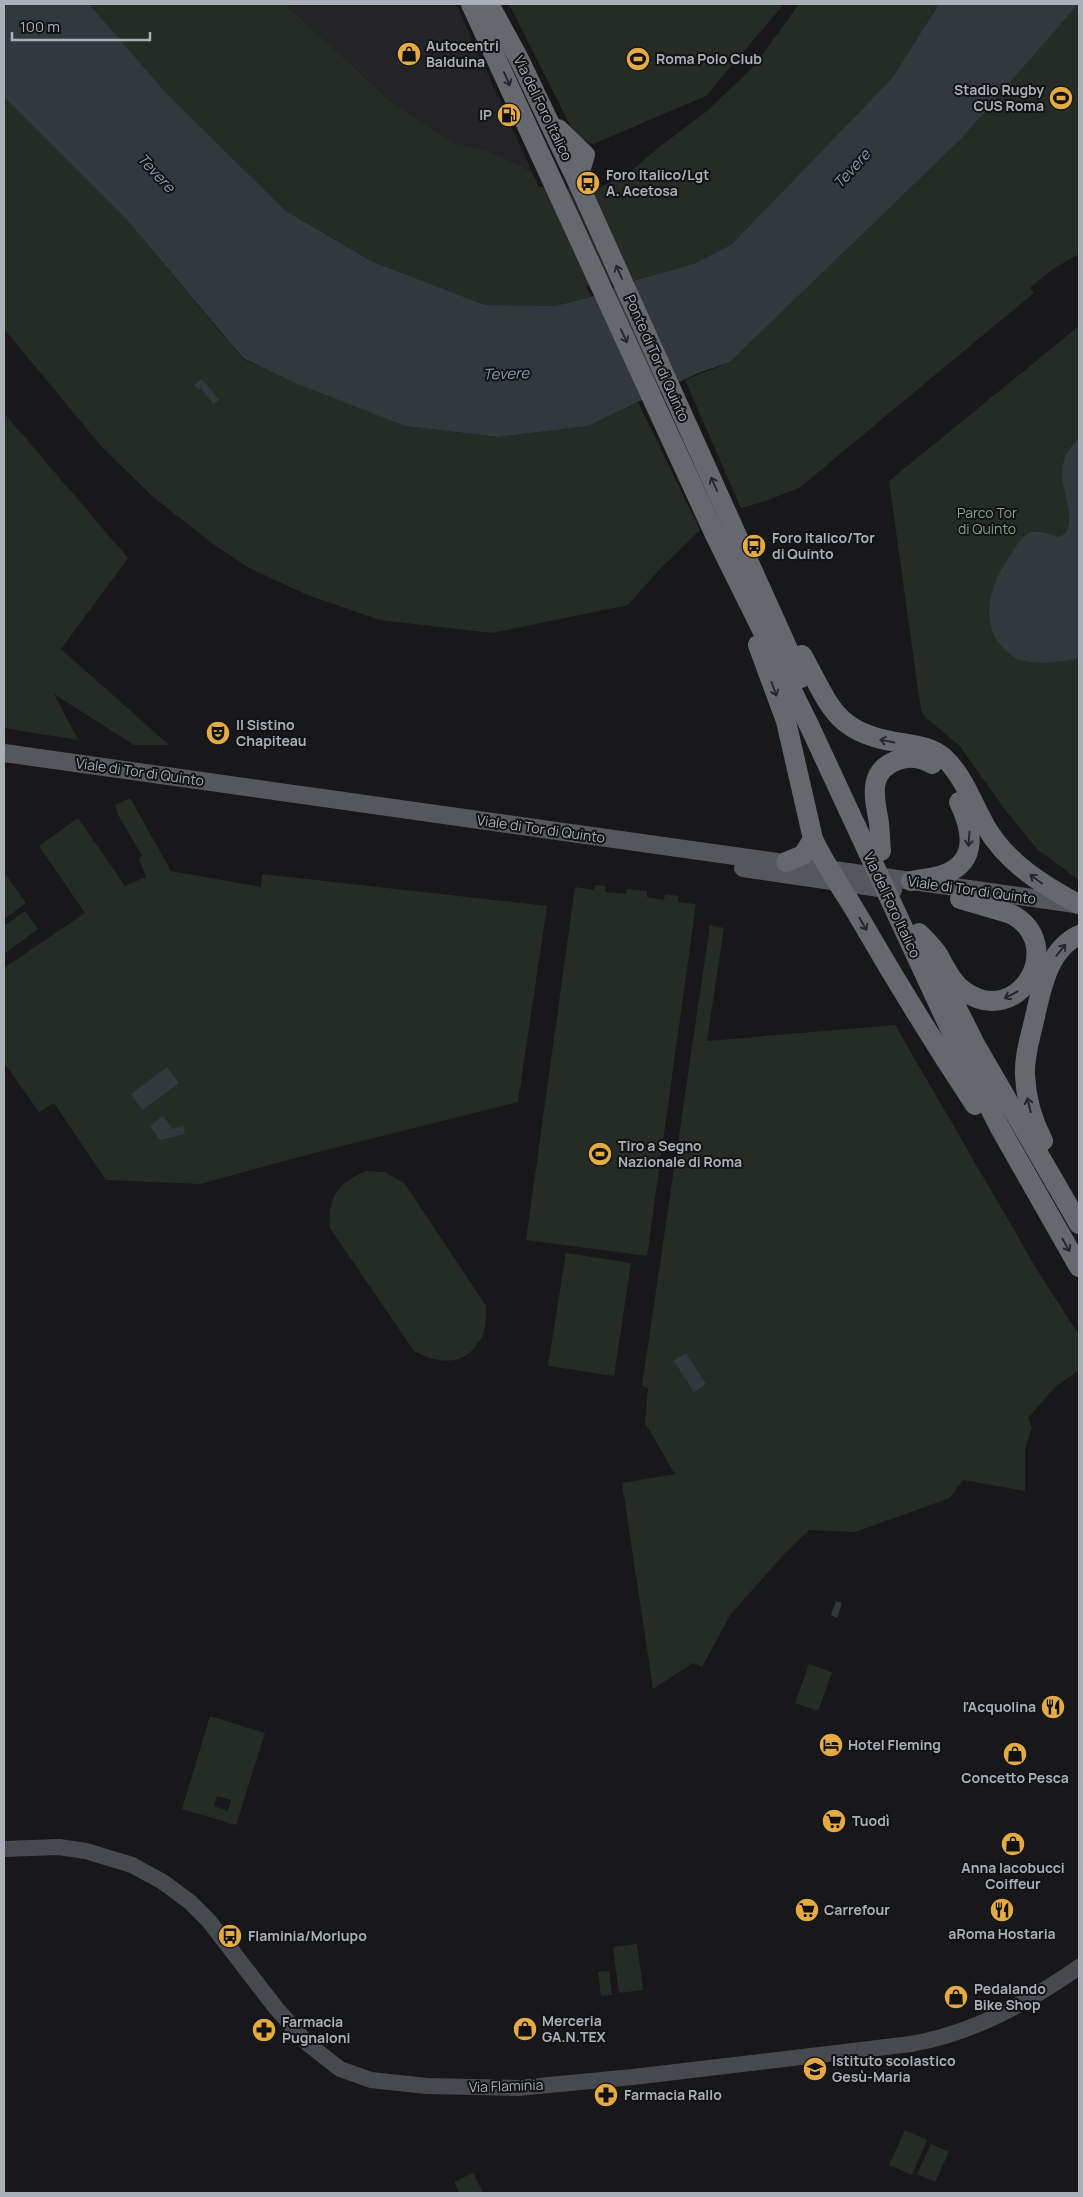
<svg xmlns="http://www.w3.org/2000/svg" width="1083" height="2197" viewBox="0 0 1083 2197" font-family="Manrope,sans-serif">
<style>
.built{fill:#242426}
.green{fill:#242c25;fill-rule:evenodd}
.water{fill:#31393f}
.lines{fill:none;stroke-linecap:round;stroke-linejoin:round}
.secondary{stroke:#47494e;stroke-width:16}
.primary{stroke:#55575d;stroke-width:18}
.highway{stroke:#65686f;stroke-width:20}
.oneway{stroke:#28282c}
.labels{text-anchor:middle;stroke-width:4;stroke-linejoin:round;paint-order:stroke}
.poi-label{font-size:14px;font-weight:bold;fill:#abafb8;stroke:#131315;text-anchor:start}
.street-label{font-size:14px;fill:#abafb8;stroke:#131315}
.park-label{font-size:14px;fill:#84a285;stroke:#131315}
.water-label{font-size:15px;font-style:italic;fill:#859db0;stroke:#131315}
</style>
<rect width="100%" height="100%" fill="#18181a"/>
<!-- built -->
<polygon class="built" points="285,4 456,4 532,172 455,143 394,104"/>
<!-- green -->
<g class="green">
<polygon points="89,4 285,4 394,104 455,143 492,153 532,172 539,187 596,189 625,176 662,145 707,111 755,65 799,4 939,4 892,78 732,244 693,264 636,280 586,286 591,297 555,306 485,305 371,261 286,211 168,95"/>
<polygon points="509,4 784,4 706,96 593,144 575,135"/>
<polygon points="1077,4 1079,4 1079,254 1053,269 1030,288 1034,293 799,488 766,501 741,508 685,380 730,362 962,138"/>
<polygon points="4,97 127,220 243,359 405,426 498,437 588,426 638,402 700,530 659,570 628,605 492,633 380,620 305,594 249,568 213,544 152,496 101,446 4,329"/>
<polygon points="1079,326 1079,880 1037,849 1006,811 959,745 926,718 921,711 889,481"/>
<polygon points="4,413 128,558 61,649 169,745 134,745 54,694 78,740 4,728"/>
<polygon points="130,798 171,871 261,887 262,874 547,906 518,1102 314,1153 200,1184 106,1180 54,1103 39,1112 4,1063 4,968 85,913 39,846 78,818 125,886 146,877 139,859 142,855 118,815 115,805"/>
<polygon points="4,872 26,903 4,919"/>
<polygon points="595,885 605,886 605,892 626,894 627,889 647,891 647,897 664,900 665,894 678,896 678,902 696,904 647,1256 526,1240 575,887 594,890"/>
<polygon points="25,911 38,929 4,954 4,926"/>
<polygon points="710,925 724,928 707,1041 895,1025 1039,1273 1079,1335 1079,1370 1055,1387 1028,1418 1032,1427 1025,1449 1025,1491 963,1480 950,1498 855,1532 809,1530 784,1554 731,1614 702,1667 693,1663 653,1689 622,1483 675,1474 645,1423 648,1388 642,1386"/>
<path d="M367,1171L385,1172L405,1184L486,1306C486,1315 486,1325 483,1334C482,1338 478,1343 475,1347C459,1367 434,1362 414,1351L330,1228C327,1198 339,1181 367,1171Z"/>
<polygon points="566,1253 631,1263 614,1376 548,1366"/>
<polygon points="809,1664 832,1672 818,1711 795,1703"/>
<path d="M210,1716L265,1733L236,1825L182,1809ZM217,1796L231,1800L228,1811L214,1806Z"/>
<polygon points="637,1944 643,1990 619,1993 613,1947"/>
<polygon points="609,1971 612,1995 601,1996 598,1972"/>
<polygon points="905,2130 927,2140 912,2175 889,2165"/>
<polygon points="931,2144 949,2152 935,2182 917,2174"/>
<polygon points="473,2173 483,2193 459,2193 454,2182"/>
</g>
<!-- water -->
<g class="water">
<polygon points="4,4 89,4 168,95 286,211 371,261 485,305 555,306 591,297 636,280 693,264 732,244 892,78 939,4 1078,4 962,138 730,362 698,373 588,426 498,437 405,426 293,382 243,358 127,220 4,97"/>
<polygon points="202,379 219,400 213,404 201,388 198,390 194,385"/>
<path d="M1079,438V658C1062,662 1027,667 1012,656C978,631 987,591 1007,560C1013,552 1020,537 1029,533C1037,529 1051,535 1059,537L1066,533C1080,504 1042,472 1079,438Z"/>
<polygon points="167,1067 179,1083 142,1110 131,1094"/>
<polygon points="161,1117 164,1117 172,1129 183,1126 185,1134 160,1140 150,1126"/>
<polygon points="686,1353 706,1384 694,1392 674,1361"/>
<polygon points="836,1601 842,1603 837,1618 831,1615"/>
</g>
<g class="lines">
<!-- secondary -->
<path class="secondary" d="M4,1849L59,1847L86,1851L132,1865L163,1882L190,1902L209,1921L276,2008L308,2044L340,2069L371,2080L427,2086L518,2088L633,2077L911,2044C974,2033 1027,2003 1079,1967"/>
<!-- primary -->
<g class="primary">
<polyline points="4,753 1075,904"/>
<polyline points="743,868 893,890"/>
</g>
<!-- highway -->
<g class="highway">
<polyline points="471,4 716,537 809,725 959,1048 1000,1128 1079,1267"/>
<polyline points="489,4 518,57 580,187 801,678"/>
<polyline points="558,129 585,155 580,171 580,187"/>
<path d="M758,645L786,721L813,839C826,867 844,891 859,917C896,981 934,1043 975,1105"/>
<path d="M802,655C830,705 834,732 896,742C912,745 930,746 943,757C963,774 973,805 986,827C1007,863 1043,885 1078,904"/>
<path d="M881,851C880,842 880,832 879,823C875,799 866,771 898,760C910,756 922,758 932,764"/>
<polyline points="786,862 803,855 813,839"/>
<path d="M911,881C922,879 935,878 945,874C980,860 971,827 959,802"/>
<path d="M919,933C926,940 932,946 937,953C945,966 951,982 964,991C1019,1030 1068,944 1011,914L960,899"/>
<polyline points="935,965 976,1046 1079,1224"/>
<path d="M1043,1141C1032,1120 1026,1099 1025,1075C1024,1057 1030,1038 1034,1021C1041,991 1047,950 1079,935"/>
</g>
</g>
<!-- one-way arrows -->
<defs><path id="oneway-shaft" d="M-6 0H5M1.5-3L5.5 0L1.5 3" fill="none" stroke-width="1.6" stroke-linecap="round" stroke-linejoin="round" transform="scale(1.25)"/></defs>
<g class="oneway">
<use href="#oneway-shaft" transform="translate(507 79) rotate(66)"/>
<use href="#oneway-shaft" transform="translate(619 272) rotate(-114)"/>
<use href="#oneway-shaft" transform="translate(624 336) rotate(65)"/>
<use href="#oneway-shaft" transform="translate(714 484) rotate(-114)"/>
<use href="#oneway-shaft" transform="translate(774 689) rotate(70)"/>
<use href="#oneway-shaft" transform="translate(887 741) rotate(-169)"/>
<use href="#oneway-shaft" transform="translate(969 839) rotate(94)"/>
<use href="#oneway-shaft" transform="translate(1036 879) rotate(-143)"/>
<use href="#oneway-shaft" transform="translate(863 924) rotate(60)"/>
<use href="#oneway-shaft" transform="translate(1061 950) rotate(-51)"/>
<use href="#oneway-shaft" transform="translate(1011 995) rotate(152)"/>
<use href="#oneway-shaft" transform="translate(1029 1105) rotate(-103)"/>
<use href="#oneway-shaft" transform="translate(1066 1245) rotate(60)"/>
</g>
<!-- icons -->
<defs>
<g id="shop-disc" transform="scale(1.25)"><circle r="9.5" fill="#e4ab45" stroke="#131315"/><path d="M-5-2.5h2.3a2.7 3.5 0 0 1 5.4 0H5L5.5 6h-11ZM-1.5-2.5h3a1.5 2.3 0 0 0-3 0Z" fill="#111"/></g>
<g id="stadium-disc" transform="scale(1.25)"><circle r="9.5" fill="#e4ab45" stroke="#131315"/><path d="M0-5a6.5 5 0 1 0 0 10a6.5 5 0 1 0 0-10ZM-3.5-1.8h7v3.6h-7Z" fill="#111"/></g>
<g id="fuel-disc" transform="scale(1.25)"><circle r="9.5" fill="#e4ab45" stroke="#131315"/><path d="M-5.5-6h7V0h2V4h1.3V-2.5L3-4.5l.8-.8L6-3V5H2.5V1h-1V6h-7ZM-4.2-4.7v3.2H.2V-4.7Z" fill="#111"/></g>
<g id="bus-disc" transform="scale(1.25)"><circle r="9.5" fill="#e4ab45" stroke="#131315"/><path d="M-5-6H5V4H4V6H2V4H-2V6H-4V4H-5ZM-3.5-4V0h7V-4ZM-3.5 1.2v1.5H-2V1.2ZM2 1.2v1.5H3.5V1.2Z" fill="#111"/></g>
<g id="theatre-disc" transform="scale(1.25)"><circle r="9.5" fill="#e4ab45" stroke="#131315"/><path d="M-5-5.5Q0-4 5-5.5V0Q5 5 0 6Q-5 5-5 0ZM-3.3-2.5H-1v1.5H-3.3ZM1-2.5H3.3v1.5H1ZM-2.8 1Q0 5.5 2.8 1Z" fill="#111"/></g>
<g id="restaurant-disc" transform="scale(1.25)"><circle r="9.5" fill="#e4ab45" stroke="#131315"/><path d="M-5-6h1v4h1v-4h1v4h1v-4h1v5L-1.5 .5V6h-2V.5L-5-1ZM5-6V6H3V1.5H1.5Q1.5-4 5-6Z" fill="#111"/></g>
<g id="hotel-disc" transform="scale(1.25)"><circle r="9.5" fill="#e4ab45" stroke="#131315"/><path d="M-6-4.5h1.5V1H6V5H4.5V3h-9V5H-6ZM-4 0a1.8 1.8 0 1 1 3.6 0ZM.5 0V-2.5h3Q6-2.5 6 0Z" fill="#111"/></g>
<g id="supermarket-disc" transform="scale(1.25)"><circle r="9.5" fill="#e4ab45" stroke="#131315"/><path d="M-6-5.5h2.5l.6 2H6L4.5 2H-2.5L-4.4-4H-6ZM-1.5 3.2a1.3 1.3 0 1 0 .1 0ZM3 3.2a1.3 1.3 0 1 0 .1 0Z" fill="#111"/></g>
<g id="pharmacy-disc" transform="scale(1.25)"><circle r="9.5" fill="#e4ab45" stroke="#131315"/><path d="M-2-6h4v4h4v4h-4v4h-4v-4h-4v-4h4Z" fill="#111"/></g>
<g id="school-disc" transform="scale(1.25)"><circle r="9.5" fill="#e4ab45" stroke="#131315"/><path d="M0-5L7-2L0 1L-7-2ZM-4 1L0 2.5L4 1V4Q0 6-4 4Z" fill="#111"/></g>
</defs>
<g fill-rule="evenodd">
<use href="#shop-disc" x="409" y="54"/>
<use href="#stadium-disc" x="638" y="59"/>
<use href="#stadium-disc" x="1061" y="98"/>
<use href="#fuel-disc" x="509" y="115"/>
<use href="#bus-disc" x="588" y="183"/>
<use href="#bus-disc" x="754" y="546"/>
<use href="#theatre-disc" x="218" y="733"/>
<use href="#stadium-disc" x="600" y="1154"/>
<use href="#restaurant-disc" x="1053" y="1707"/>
<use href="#hotel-disc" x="831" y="1745"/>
<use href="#shop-disc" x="1015" y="1754"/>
<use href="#supermarket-disc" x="834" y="1821"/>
<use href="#shop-disc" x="1013" y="1844"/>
<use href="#supermarket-disc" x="807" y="1910"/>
<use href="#restaurant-disc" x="1002" y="1910"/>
<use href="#bus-disc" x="230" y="1936"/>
<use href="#shop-disc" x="956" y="1997"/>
<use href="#shop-disc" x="525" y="2029"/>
<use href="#pharmacy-disc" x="264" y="2030"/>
<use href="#school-disc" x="815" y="2069"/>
<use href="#pharmacy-disc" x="606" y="2095"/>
</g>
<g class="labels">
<!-- poi labels -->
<g class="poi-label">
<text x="426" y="51">Autocentri<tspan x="426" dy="16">Balduina</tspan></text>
<text x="656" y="64">Roma Polo Club</text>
<text x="1044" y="95" text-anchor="end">Stadio Rugby<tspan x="1044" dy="16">CUS Roma</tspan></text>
<text x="492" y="120" text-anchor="end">IP</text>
<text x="606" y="180">Foro Italico/Lgt<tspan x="606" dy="16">A. Acetosa</tspan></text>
<text x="772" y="543">Foro Italico/Tor<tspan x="772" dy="16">di Quinto</tspan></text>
<text x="236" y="730">Il Sistino<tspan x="236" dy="16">Chapiteau</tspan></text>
<text x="618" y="1151">Tiro a Segno<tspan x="618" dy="16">Nazionale di Roma</tspan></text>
<text x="1036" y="1712" text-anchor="end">l'Acquolina</text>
<text x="848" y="1750">Hotel Fleming</text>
<text x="1015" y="1783" text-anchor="middle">Concetto Pesca</text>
<text x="852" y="1826">Tuodì</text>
<text x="1013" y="1873" text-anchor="middle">Anna Iacobucci<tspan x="1013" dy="16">Coiffeur</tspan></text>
<text x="824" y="1915">Carrefour</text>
<text x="1002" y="1939" text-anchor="middle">aRoma Hostaria</text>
<text x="248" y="1941">Flaminia/Morlupo</text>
<text x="974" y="1994">Pedalando<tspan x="974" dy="16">Bike Shop</tspan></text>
<text x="542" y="2026">Merceria<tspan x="542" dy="16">GA.N.TEX</tspan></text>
<text x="282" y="2027">Farmacia<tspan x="282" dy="16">Pugnaloni</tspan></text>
<text x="832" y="2066">Istituto scolastico<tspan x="832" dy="16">Gesù-Maria</tspan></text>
<text x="624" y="2100">Farmacia Rallo</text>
</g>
<!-- street labels -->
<g class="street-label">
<text transform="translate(543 108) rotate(64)" y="5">Via del Foro Italico</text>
<text transform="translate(657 358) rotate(66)" y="5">Ponte di Tor di Quinto</text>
<text transform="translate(140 772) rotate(8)" y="5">Viale di Tor di Quinto</text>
<text transform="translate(541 829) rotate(8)" y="5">Viale di Tor di Quinto</text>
<text transform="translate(972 890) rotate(8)" y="5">Viale di Tor di Quinto</text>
<text transform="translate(892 905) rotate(65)" y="5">Via del Foro Italico</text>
<text transform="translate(506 2086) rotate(-2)" y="5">Via Flaminia</text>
</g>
<!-- park labels -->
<g class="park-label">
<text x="987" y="518">Parco Tor<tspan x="987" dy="16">di Quinto</tspan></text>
</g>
<!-- water labels -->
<g class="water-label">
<text transform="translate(852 169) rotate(-48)" y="5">Tevere</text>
<text transform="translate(156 173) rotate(47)" y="5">Tevere</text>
<text transform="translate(506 374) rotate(-2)" y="5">Tevere</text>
</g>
</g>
<!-- border -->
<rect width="1083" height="2197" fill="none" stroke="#abafb8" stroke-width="10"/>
<!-- scale -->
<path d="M12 32v8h138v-8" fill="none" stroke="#abafb8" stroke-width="2.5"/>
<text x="20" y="32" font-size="15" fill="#abafb8" stroke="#131315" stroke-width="4" paint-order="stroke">100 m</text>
</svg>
